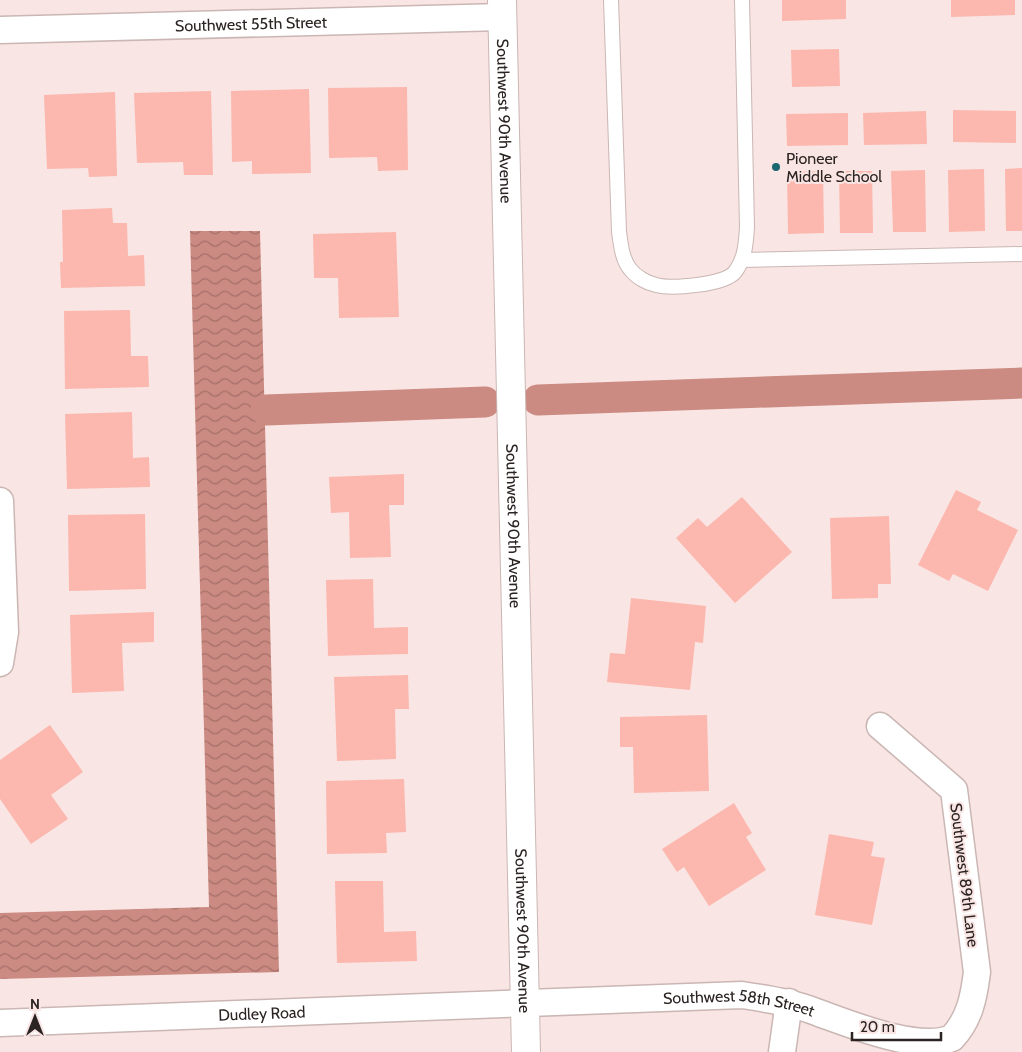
<svg xmlns="http://www.w3.org/2000/svg" width="1022" height="1052" viewBox="0 0 1022 1052" font-family="Cabin,sans-serif">
<style>
.water{fill:url(#water-waves)}
.lines{fill:none;stroke-linecap:round;stroke-linejoin:round}
.canal{stroke:#cb8a82;stroke-width:31}
.building{fill:#fcb7ae}
.lane-casing{stroke:#cab7b4;stroke-width:16}
.street-casing{stroke:#cab7b4;stroke-width:29}
.secondary-casing{stroke:#cab7b4;stroke-width:30}
.lane{stroke:#fff;stroke-width:14}
.street{stroke:#fff;stroke-width:26}
.secondary{stroke:#fff;stroke-width:28}
.poi-dot{fill:#1b6770;stroke:#f9e5e3;stroke-width:2}
.labels{text-anchor:middle;stroke-width:4;stroke-linejoin:round;paint-order:stroke}
.street-label{font-size:16px;fill:#2a2322;stroke:#f9e5e3}
.poi-label{font-size:16px;fill:#2a2322;stroke:#f9e5e3;text-anchor:start}
</style>
<defs>
<pattern id="water-waves" width="16" height="10" patternUnits="userSpaceOnUse" patternTransform="scale(1.25)"><rect width="16" height="10" fill="#cb8a82"/><path d="M0 5q4-4 8 0t8 0" fill="none" stroke="#a5706a"/></pattern>
</defs>
<rect width="100%" height="100%" fill="#f9e5e3"/>
<!-- water -->
<polygon class="water" points="190,231 260,231 279,972 0,979 0,913 209,907"/>
<g class="lines">
<!-- canal -->
<g class="canal">
<polyline points="538,400 1022,383"/>
<polyline points="266,410 485,402"/>
</g>
</g>
<!-- building -->
<g class="building">
<polygon points="782,0 846,0 846,19 782,21"/>
<polygon points="951,0 1015,0 1015,15 951,17"/>
<polygon points="839,49 840,86 792,87 791,50"/>
<polygon points="407,87 408,170 378,171 377,157 329,158 328,88"/>
<polygon points="309,89 311,173 252,174 252,161 232,162 231,91"/>
<polygon points="211,91 213,175 184,175 183,162 137,163 134,93"/>
<polygon points="115,92 117,176 89,177 88,168 47,169 44,95"/>
<polygon points="953,110 1016,111 1016,143 953,142"/>
<polygon points="926,111 927,144 864,145 863,113"/>
<polygon points="848,113 848,145 787,146 786,114"/>
<polygon points="1022,168 1022,231 1006,231 1005,169"/>
<polygon points="984,169 985,231 949,232 948,170"/>
<polygon points="925,170 926,232 893,232 891,171"/>
<polygon points="823,171 824,233 788,234 787,172"/>
<polygon points="839,171 872,171 873,233 840,233"/>
<polygon points="112,208 113,223 127,223 128,256 144,255 145,286 61,288 60,262 63,262 62,210"/>
<polygon points="396,232 399,317 339,318 338,278 314,278 313,234"/>
<polygon points="130,310 131,356 148,356 149,387 65,389 64,311"/>
<polygon points="132,412 133,458 149,457 150,487 67,489 65,414"/>
<polygon points="404,474 404,505 389,505 391,557 350,558 349,512 331,513 329,477"/>
<polygon points="956,490 981,502 977,510 1018,530 988,591 953,574 949,581 918,565"/>
<polygon points="742,497 792,552 735,603 676,538 698,518 707,527"/>
<polygon points="145,514 146,589 69,591 68,515"/>
<polygon points="889,516 891,584 878,584 878,598 832,599 830,518"/>
<polygon points="373,579 374,628 408,627 408,654 328,656 326,580"/>
<polygon points="631,598 706,606 703,643 695,642 690,690 607,682 610,653 625,654"/>
<polygon points="154,612 154,642 122,643 124,691 72,693 70,615"/>
<polygon points="408,675 409,709 395,709 396,759 337,761 334,677"/>
<polygon points="707,715 709,791 634,793 633,747 620,747 620,717"/>
<polygon points="50,725 83,772 51,795 68,819 31,844 0,799 0,760"/>
<polygon points="404,779 406,832 386,833 387,853 327,854 326,781"/>
<polygon points="734,803 752,833 746,837 766,870 709,906 684,867 677,872 662,849"/>
<polygon points="829,834 874,842 871,856 885,858 872,925 815,915"/>
<polygon points="335,881 383,881 384,932 416,931 417,961 337,963"/>
</g>
<g class="lines">
<!-- lane casing -->
<g class="lane-casing">
<g id="lane">
<path d="M611,0L619,232C621,245 622,259 630,269C636,277 647,283 656,285C672,289 724,285 735,272C745,259 746,243 747,227L742,0"/>
<polyline points="742,260 1022,254"/>
</g>
</g>
<!-- street casing -->
<g class="street-casing">
<g id="street">
<path id="s1" d="M0,30L502,17"/>
<polyline points="0,501 5,632 0,663"/>
<path id="s2" d="M0,1023L742,995C768,999 794,1003 819,1013C855,1026 919,1052 952,1038C970,1019 974,996 977,972L954,790L880,726"/>
<polyline points="782,1052 789,1002"/>
</g>
</g>
<!-- secondary casing -->
<g class="secondary-casing">
<g id="secondary">
<path id="s3" d="M502,0L526,1052"/>
</g>
</g>
<!-- lane -->
<use href="#lane" class="lane"/>
<!-- street -->
<use href="#street" class="street"/>
<!-- secondary -->
<use href="#secondary" class="secondary"/>
</g>
<!-- markers -->
<circle class="poi-dot" cx="776" cy="167" r="5"/>
<g class="labels">
<!-- street labels -->
<g class="street-label">
<text dy="6" stroke="none"><textPath href="#s1" startOffset="251">Southwest 55th Street</textPath></text>
<text dy="6" stroke="none"><textPath href="#s3" startOffset="121">Southwest 90th Avenue</textPath></text>
<text dy="6" stroke="none"><textPath href="#s3" startOffset="526">Southwest 90th Avenue</textPath></text>
<text transform="translate(965 875) rotate(83)" y="6">Southwest 89th Lane</text>
<text dy="6" stroke="none"><textPath href="#s3" startOffset="931">Southwest 90th Avenue</textPath></text>
<text dy="6" stroke="none"><textPath href="#s2" startOffset="740">Southwest 58th Street</textPath></text>
<text dy="6" stroke="none"><textPath href="#s2" startOffset="262">Dudley Road</textPath></text>
</g>
<!-- poi labels -->
<g class="poi-label">
<text x="786" y="164">Pioneer<tspan x="786" dy="18">Middle School</tspan></text>
</g>
</g>
<!-- north arrow -->
<g transform="translate(35 1017)" stroke="#f9e5e3" stroke-width="4" paint-order="stroke">
<path d="M0-4L9 19L0 12L-9 19Z" fill="#2a2322"/>
<text y="-8" font-size="14" font-weight="bold" text-anchor="middle" fill="#2a2322">N</text>
</g>
<!-- scale -->
<path d="M852 1032v8h89v-8" fill="none" stroke="#2a2322" stroke-width="2.5"/>
<text x="860" y="1032" font-size="15" fill="#2a2322" stroke="#f9e5e3" stroke-width="4" paint-order="stroke">20 m</text>
</svg>
